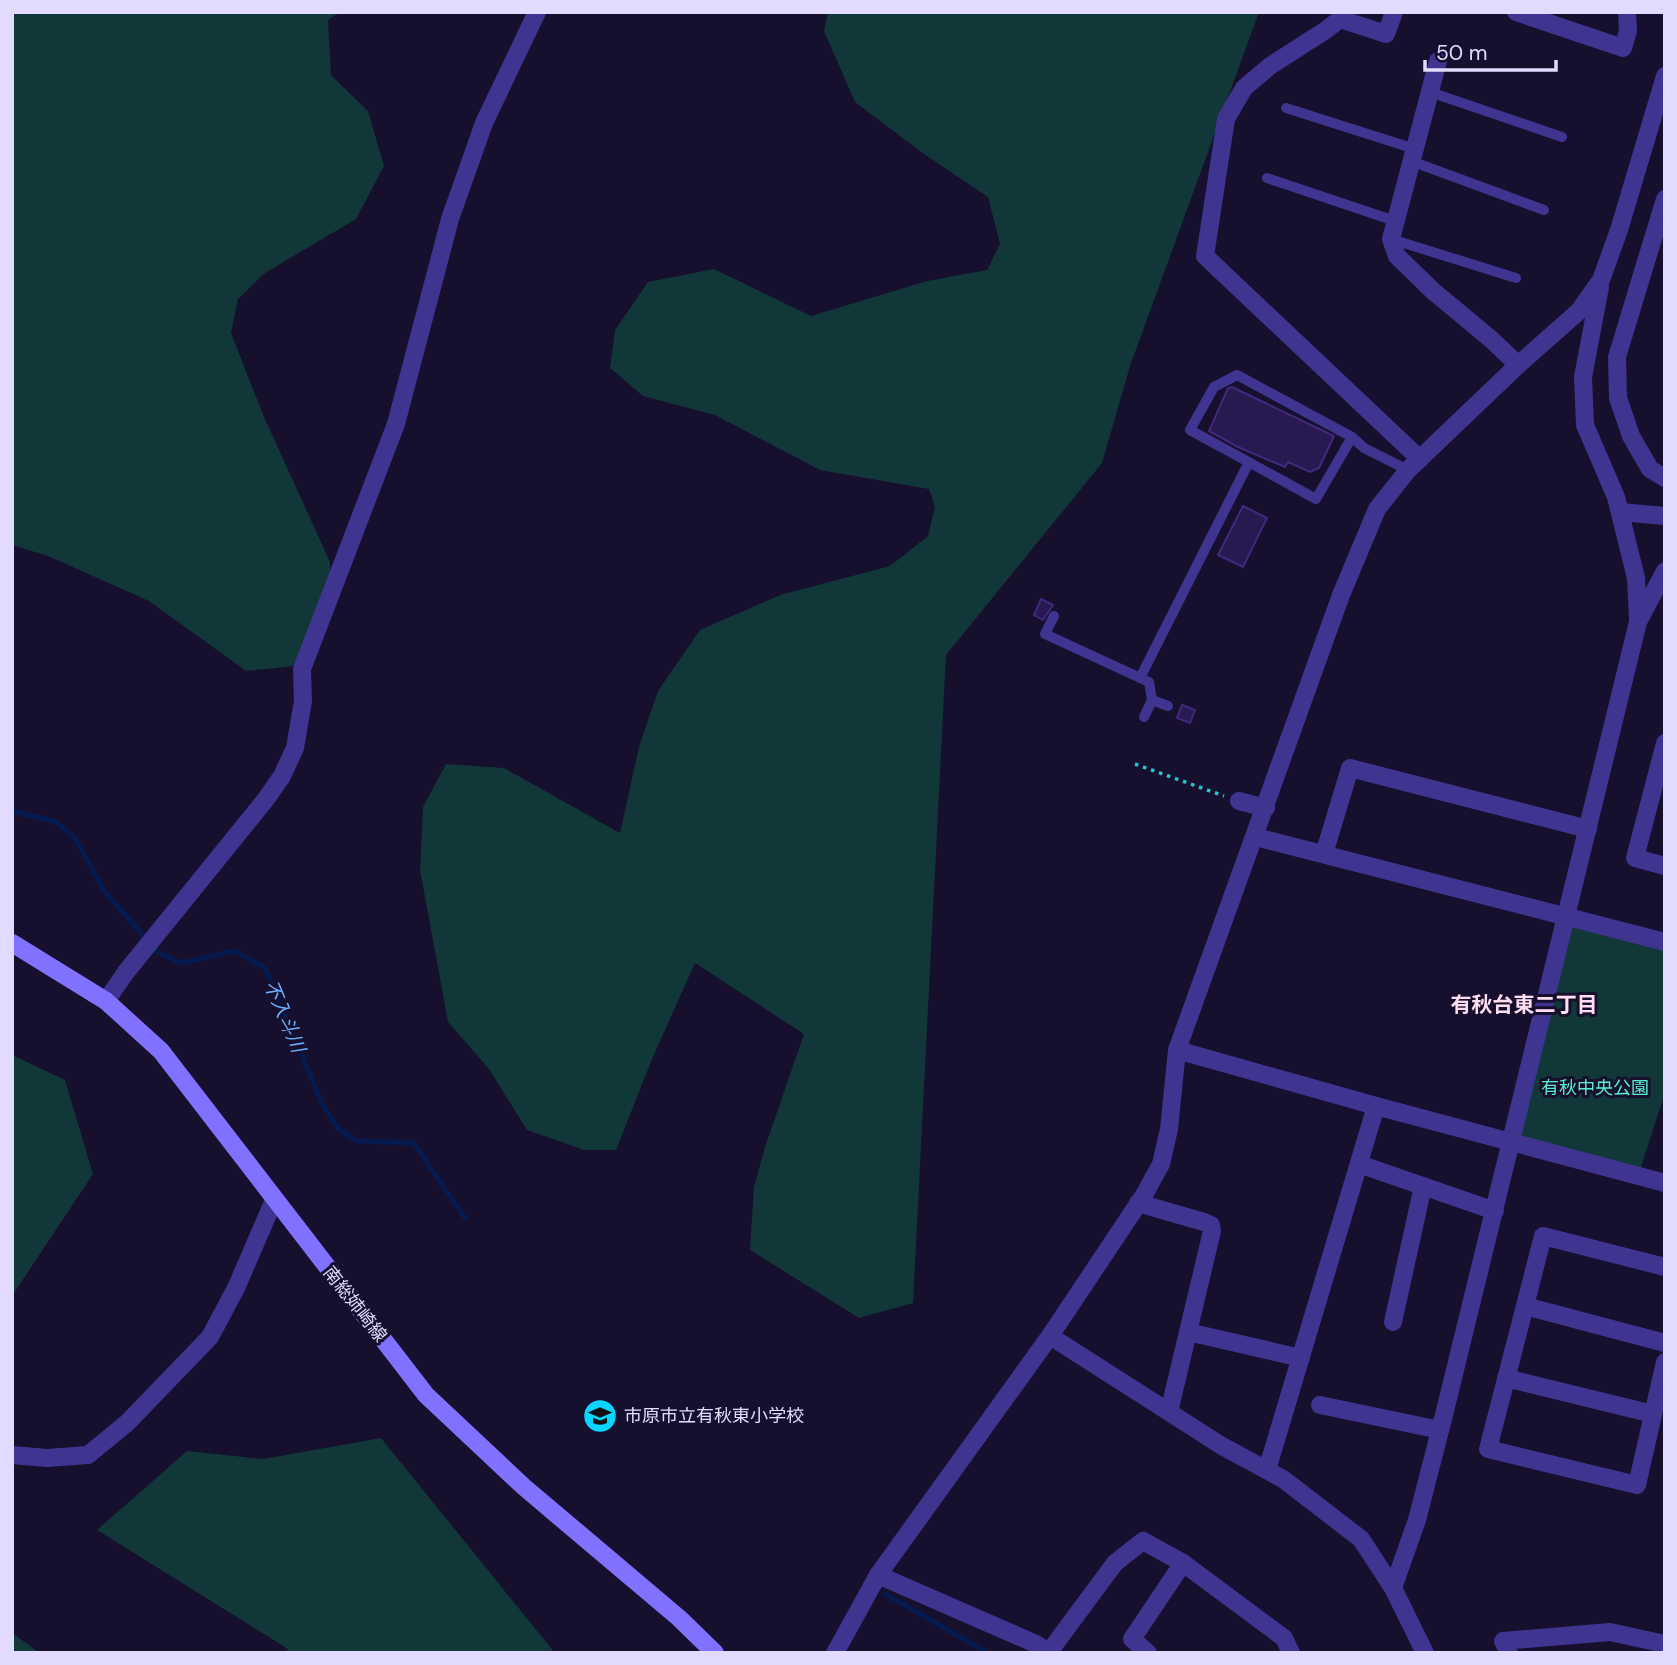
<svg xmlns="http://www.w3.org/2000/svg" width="1677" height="1665" viewBox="0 0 1677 1665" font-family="'DM Sans','Noto Sans JP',sans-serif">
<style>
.green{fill:#113738}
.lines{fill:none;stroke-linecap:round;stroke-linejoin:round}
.stream{stroke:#051b50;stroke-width:5}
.building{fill:#281951;stroke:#40297f;stroke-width:2}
.path{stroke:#24c8ca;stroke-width:3.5;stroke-dasharray:3.5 5;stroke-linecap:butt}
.service{stroke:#3f3591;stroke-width:10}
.minor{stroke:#3f3591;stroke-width:18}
.secondary{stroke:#8072ff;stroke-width:18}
.labels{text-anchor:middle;stroke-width:6;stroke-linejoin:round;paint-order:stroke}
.park-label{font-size:18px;fill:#5aecd2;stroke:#160f2e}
.street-label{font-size:18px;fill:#e2dbff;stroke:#160f2e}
.poi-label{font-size:18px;fill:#e2dbff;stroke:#160f2e;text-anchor:start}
.water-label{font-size:19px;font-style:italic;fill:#69afff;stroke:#160f2e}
.quarter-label{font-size:21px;font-weight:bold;fill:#ffddf0;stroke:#160f2e}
</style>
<rect width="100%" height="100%" fill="#160f2e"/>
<!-- green -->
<g class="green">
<polygon points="12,12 340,12 328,20 331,75 368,111 384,166 356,219 265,273 238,299 231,333 264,417 330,562 331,617 294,666 246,671 149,601 48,556 12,545"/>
<polygon points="828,12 1259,12 1130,366 1102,463 946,655 913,1303 859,1318 750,1250 754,1187 765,1147 804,1034 695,963 652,1059 616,1150 584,1150 527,1130 489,1069 448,1022 420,870 423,807 446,764 504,768 620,833 639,747 658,691 700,630 780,595 890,566 928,536 935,507 929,489 820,470 715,415 643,396 610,368 615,330 648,282 714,269 811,316 927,281 987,270 1000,244 988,197 924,154 855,102 824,31"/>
<polygon points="1567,916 1665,942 1665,1093 1638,1176 1510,1143"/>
<polygon points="12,1055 65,1080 93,1174 12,1296"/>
<polygon points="381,1438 555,1653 286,1653 288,1649 97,1530 187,1451 263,1459"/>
<polygon points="12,1633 40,1653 12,1653"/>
</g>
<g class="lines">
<!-- stream -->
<g class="stream">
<polyline points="12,811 56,822 74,837 105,892 158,952 180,963 235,951 265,968 322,1103 339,1130 357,1141 414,1143 465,1218"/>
<polyline points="885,1594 988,1653"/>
</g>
</g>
<!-- building -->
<g class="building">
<polygon points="1232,387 1334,436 1319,468 1310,472 1288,462 1285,467 1238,447 1209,431 1228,388"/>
<polygon points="1243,506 1267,518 1243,567 1218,555"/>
<polygon points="1041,599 1053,605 1043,620 1034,615"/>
<polygon points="1182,705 1195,710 1190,723 1177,718"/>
</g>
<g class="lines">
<!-- path -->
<polyline class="path" points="1135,764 1224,796"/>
<!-- service -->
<g class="service">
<polyline points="1430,92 1562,137"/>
<polyline points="1286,108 1415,149"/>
<polyline points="1411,161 1544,210"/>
<polyline points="1267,178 1395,221"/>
<polyline points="1391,239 1516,278"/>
<polyline points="1352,437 1237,375 1214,387 1190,430 1316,499 1352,437 1364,448 1408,470"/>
<polyline points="1054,616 1045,634 1149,682 1152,700 1144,717"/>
<polyline points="1140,678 1249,462"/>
<polyline points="1152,700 1168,706"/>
</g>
<!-- minor -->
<g class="minor">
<polyline points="1343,12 1340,19 1326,30 1270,66 1244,88 1226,119 1205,256 1420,459"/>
<polyline points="1516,12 1623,48 1628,31 1627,12"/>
<polyline points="1340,19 1386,34 1394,12"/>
<polyline points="1438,61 1391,239 1397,256 1433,291 1492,340 1518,365"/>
<polyline points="1665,199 1617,357 1618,398 1631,436 1650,469 1665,478"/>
<polyline points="1600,287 1583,377 1585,425 1616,497 1636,578 1638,619"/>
<polyline points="1620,512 1665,516"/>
<polyline points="1665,743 1635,858 1665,866"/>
<polyline points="1239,801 1266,808"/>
<polyline points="1256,837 1665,942"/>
<polyline points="1324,854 1350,768 1588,829"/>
<polyline points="106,1001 126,972 266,799 282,776 295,748 303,701 302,669 396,424 450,219 484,123 537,12"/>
<polyline points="1177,1050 1376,1106 1665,1183"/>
<polyline points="1359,1164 1495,1211"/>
<polyline points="1138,1203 1204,1222 1211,1225 1212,1231 1169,1412"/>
<polyline points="1665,1267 1543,1236 1488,1449 1637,1485 1665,1362"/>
<polyline points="1525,1306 1665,1343"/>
<polyline points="1393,1322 1423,1186"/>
<polyline points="1188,1332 1301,1358"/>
<polyline points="1050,1336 1222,1446 1283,1479 1361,1539 1393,1588 1425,1653"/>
<polyline points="1506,1378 1653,1414"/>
<polyline points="1320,1405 1440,1430"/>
<polyline points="12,1455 47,1458 88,1455 127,1423 210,1337 237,1286 274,1200"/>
<polyline points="1267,1470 1376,1106"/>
<polyline points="878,1575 1036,1644 1050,1653"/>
<polyline points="1393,1588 1417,1520 1443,1419 1638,622 1665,571"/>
<polyline points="1049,1652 1115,1563 1143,1541 1183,1563 1284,1638 1291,1653"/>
<polyline points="835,1653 878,1575 1050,1336 1144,1195 1161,1164 1169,1129 1177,1050 1341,595 1377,509 1408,470 1518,365 1579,311 1601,280 1619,230 1665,76"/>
<polyline points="1148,1653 1132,1639 1183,1563"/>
<polyline points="1509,1653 1503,1641 1610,1632 1665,1644"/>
</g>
<!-- secondary -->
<polyline class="secondary" points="12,943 106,1001 161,1051 426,1395 524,1487 679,1618 715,1653"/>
</g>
<!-- icons -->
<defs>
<g id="school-disc" transform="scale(1.75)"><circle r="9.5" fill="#07d4ff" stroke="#160f2e"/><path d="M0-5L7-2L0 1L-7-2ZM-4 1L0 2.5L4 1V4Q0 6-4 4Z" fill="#111"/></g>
</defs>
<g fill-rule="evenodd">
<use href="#school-disc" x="600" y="1416"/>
</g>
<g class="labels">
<!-- park labels -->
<g class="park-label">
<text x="1595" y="1094">有秋中央公園</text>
</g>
<!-- street labels -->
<g class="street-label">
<text transform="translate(355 1304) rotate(52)" y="6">南総姉崎線</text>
</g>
<!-- poi labels -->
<g class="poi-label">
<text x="624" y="1422">市原市立有秋東小学校</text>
</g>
<!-- water labels -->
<g class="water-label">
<text transform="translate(285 1016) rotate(67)" y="7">不入斗川</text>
</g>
<!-- quarter labels -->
<g class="quarter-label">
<text x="1524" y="1012">有秋台東二丁目</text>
</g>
</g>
<!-- border -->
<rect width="1677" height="1665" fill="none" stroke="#e2dbff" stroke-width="28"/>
<!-- scale -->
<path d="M1425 60v10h131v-10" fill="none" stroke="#e2dbff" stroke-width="3.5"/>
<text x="1436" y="60" font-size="21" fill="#e2dbff" stroke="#160f2e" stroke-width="5" paint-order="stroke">50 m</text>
</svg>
